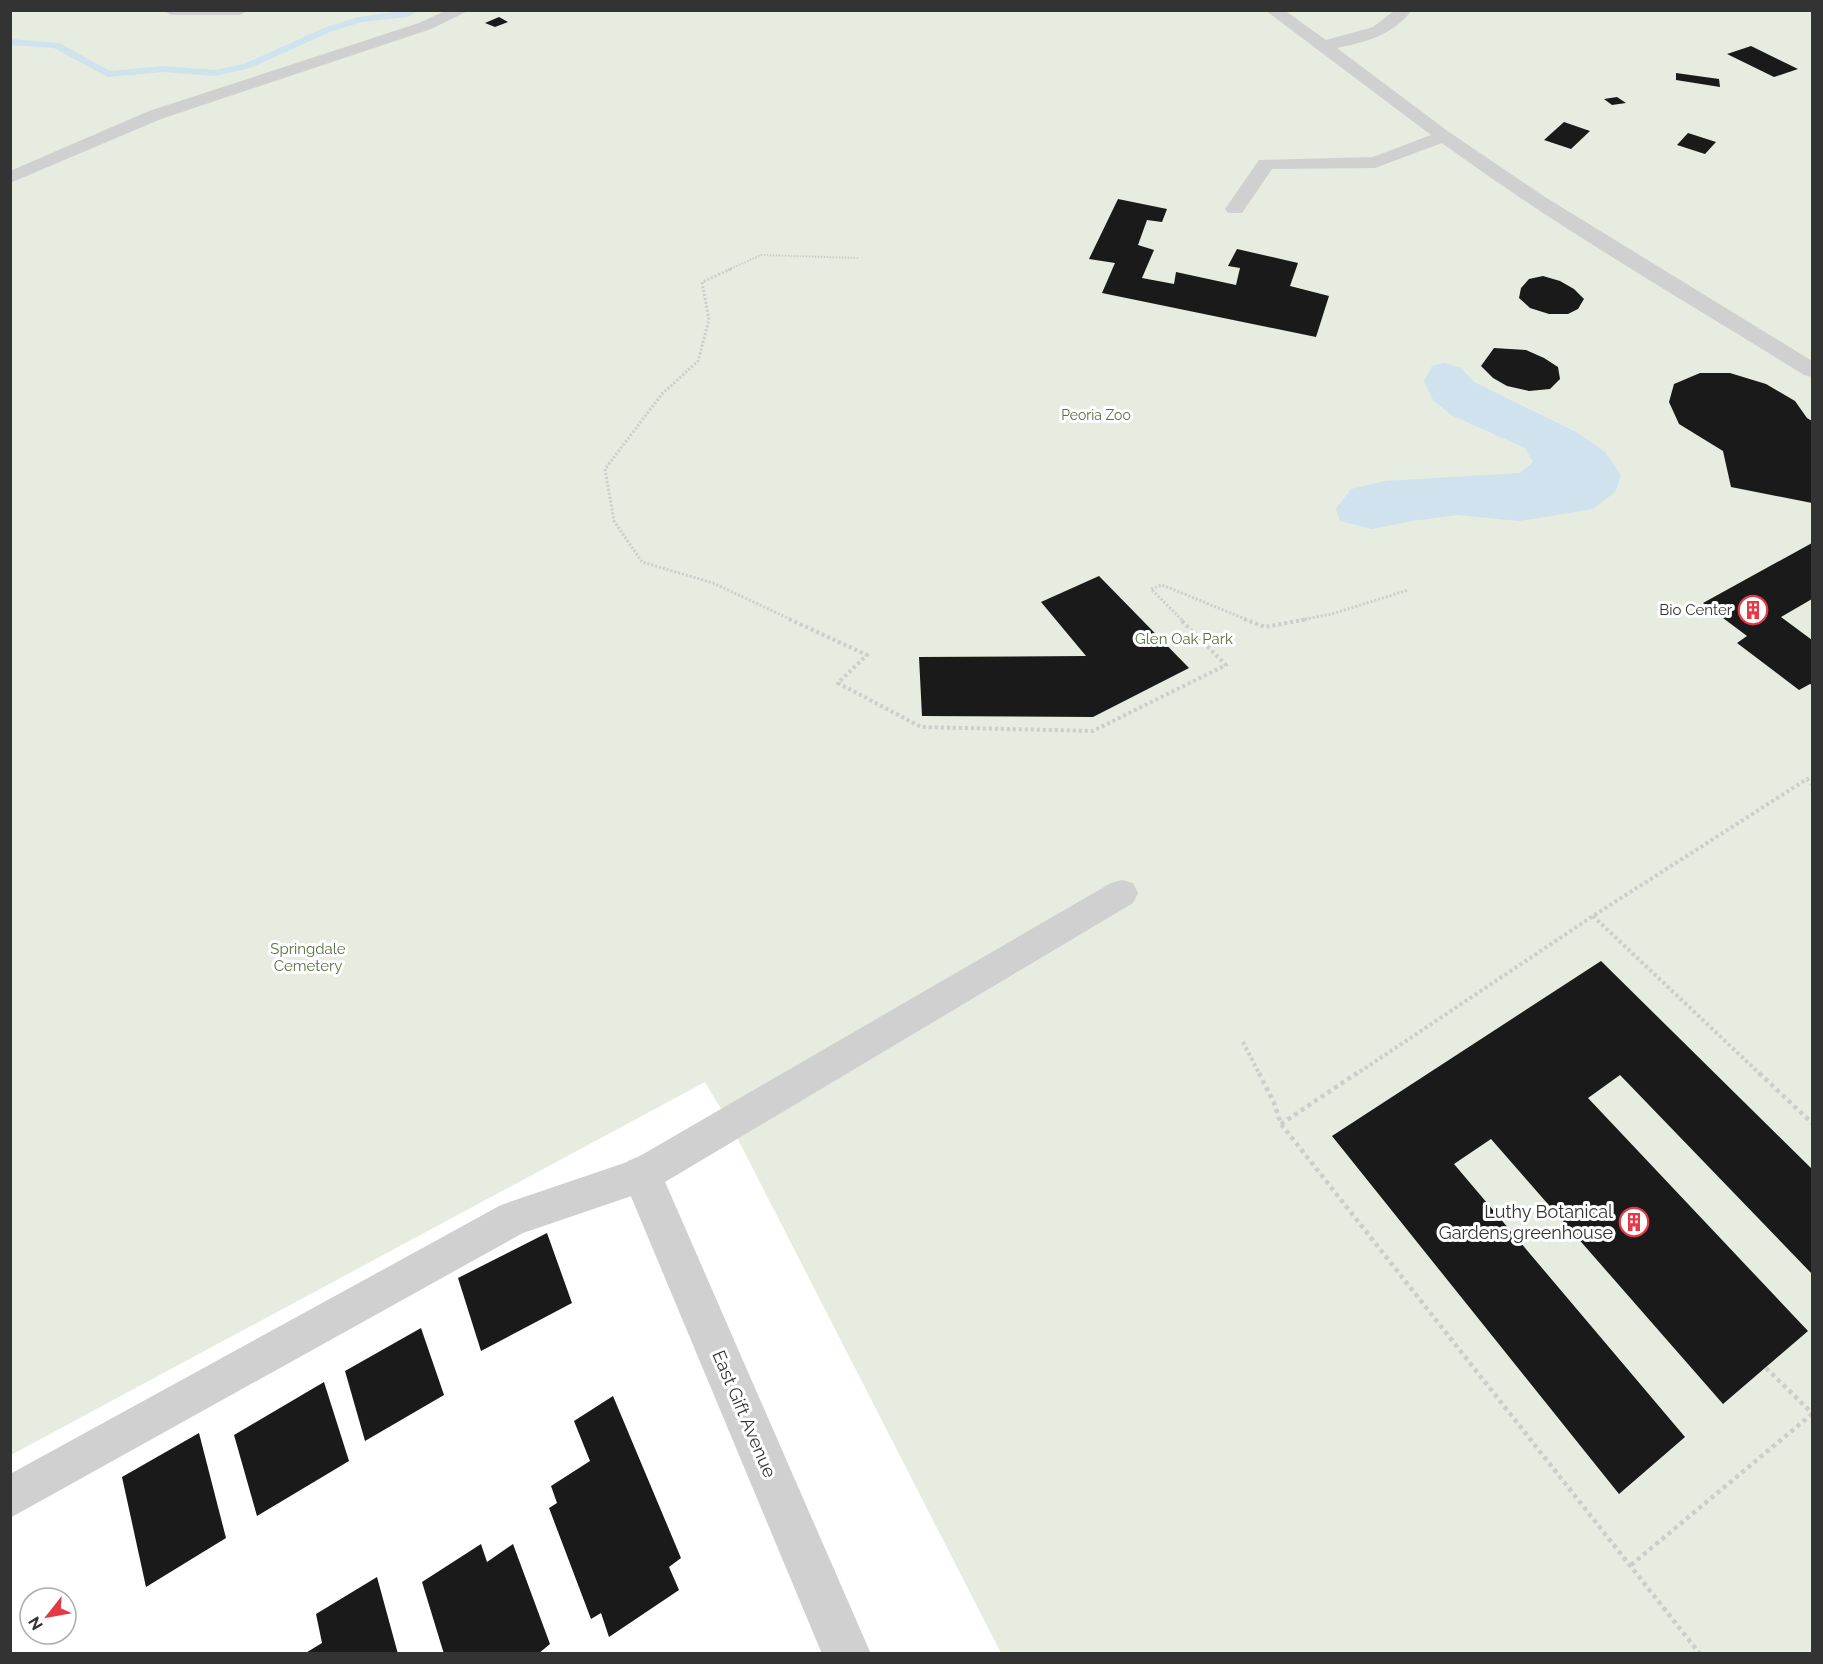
<svg xmlns="http://www.w3.org/2000/svg" width="1823" height="1664" viewBox="0 0 1823 1664" font-family="Raleway,sans-serif">
<style>
.green{fill:#e6ecdf}
.water{fill:#cfe2ee}
.lines{fill:none;stroke-linecap:round;stroke-linejoin:round}
.stream{fill:#cfe2ee;fill-rule:evenodd}
.building{fill:#1a1a1a}
.path-far3{stroke:#cdcdcd;stroke-width:2;stroke-dasharray:1.5 1.5;stroke-linecap:butt}
.path-far2{stroke:#cdcdcd;stroke-width:3;stroke-dasharray:2 2;stroke-linecap:butt}
.path-far1{stroke:#cdcdcd;stroke-width:4;stroke-dasharray:3 3;stroke-linecap:butt}
.path{stroke:#cdcdcd;stroke-width:4.5;stroke-dasharray:4 4;stroke-linecap:butt}
.service{fill:#d0d0d0;fill-rule:evenodd}
.minor{fill:#d0d0d0;fill-rule:evenodd}
.labels{text-anchor:middle;stroke-width:6;stroke-linejoin:round;paint-order:stroke}
.far-park-label{font-size:14px;fill:#56703f;stroke:#fff}
.poi-label{font-size:15px;fill:#333;stroke:#fff;text-anchor:end}
.park-label{font-size:15px;fill:#56703f;stroke:#fff}
.near-poi-label{font-size:18px;fill:#333;stroke:#fff;text-anchor:end}
.near-street-label{font-size:18px;fill:#333;stroke:#fff}
</style>
<rect width="100%" height="100%" fill="#fff"/>
<!-- green -->
<polygon class="green" points="11,11 1812,11 1812,1653 1001,1653 730,1124 705,1082 11,1455"/>
<!-- water -->
<polygon class="water" points="1445,363 1461,368 1474,382 1578,433 1605,452 1621,475 1615,492 1593,509 1519,521 1457,515 1412,521 1372,529 1340,521 1336,509 1351,489 1385,481 1520,473 1533,462 1525,448 1451,415 1433,400 1424,381 1432,366"/>
<g class="lines">
<!-- stream -->
<polygon class="stream" points="408,10 420,10 407,17 362,22 332,31 250,68 215,76 164,72 108,77 54,48 10,45 10,39 59,43 110,71 164,66 215,70 244,64 326,27 358,17"/>
</g>
<!-- building -->
<g class="building">
<polygon points="499,17 508,22 495,27 485,23"/>
<polygon points="1751,46 1798,69 1774,77 1727,54"/>
<polygon points="1676,73 1719,79 1720,87 1676,80"/>
<polygon points="1617,97 1626,103 1612,105 1604,99"/>
<polygon points="1564,122 1590,131 1571,149 1544,140"/>
<polygon points="1688,133 1716,142 1705,154 1677,145"/>
<polygon points="1118,199 1167,209 1162,222 1147,220 1138,245 1154,250 1142,278 1174,284 1176,272 1236,285 1240,268 1228,266 1237,249 1298,263 1290,286 1329,296 1316,337 1102,293 1115,263 1089,259"/>
<polygon points="1543,276 1560,281 1574,289 1584,299 1578,309 1568,314 1549,314 1530,308 1519,298 1521,288 1529,279"/>
<polygon points="1494,348 1526,350 1544,358 1558,367 1560,379 1550,389 1529,391 1507,386 1493,378 1481,366"/>
<polygon points="1700,373 1730,373 1766,384 1795,401 1807,418 1812,421 1812,503 1731,487 1723,451 1679,424 1669,402 1674,384"/>
<polygon points="1812,543 1812,599 1781,617 1812,640 1812,685 1810,684 1799,690 1737,643 1747,636 1703,603"/>
<polygon points="1099,576 1189,668 1093,717 922,716 919,657 1086,656 1041,602"/>
<polygon points="1601,961 1812,1169 1812,1274 1620,1075 1588,1098 1808,1331 1723,1404 1491,1139 1454,1164 1685,1437 1619,1494 1332,1136"/>
<polygon points="547,1233 572,1303 481,1351 458,1278"/>
<polygon points="421,1328 444,1395 365,1441 345,1371"/>
<polygon points="324,1382 349,1461 257,1516 234,1435"/>
<polygon points="613,1396 681,1558 669,1567 679,1590 609,1637 601,1613 591,1619 549,1508 557,1503 551,1486 590,1461 574,1421"/>
<polygon points="199,1433 226,1538 146,1587 122,1477"/>
<polygon points="481,1544 487,1562 513,1544 550,1644 538,1654 444,1654 422,1582"/>
<polygon points="377,1577 398,1654 304,1654 322,1643 316,1614"/>
</g>
<g class="lines">
<!-- path-far3 -->
<polyline class="path-far3" points="728,270 761,255 859,258"/>
<!-- path-far2 -->
<g class="path-far2">
<polyline points="731,269 702,282 709,320 698,361 662,394 605,469 614,521 642,562 713,583 792,620"/>
<polyline points="1182,620 1151,589 1162,585 1248,620"/>
<polyline points="1301,620 1332,614 1408,590"/>
</g>
<!-- path-far1 -->
<g class="path-far1">
<polyline points="789,619 867,655 838,683 921,727 1093,731 1226,665 1180,619"/>
<polyline points="1244,619 1265,627 1308,619"/>
<polyline points="1593,916 1761,1075"/>
<polyline points="1243,1042 1260,1075"/>
<polyline points="1355,1075 1593,916 1807,779 1812,784"/>
</g>
<!-- path -->
<g class="path">
<polyline points="1259,1073 1274,1103 1281,1124 1700,1654"/>
<polyline points="1759,1073 1812,1123"/>
<polyline points="1281,1124 1357,1073"/>
<polyline points="1766,1368 1812,1413"/>
<polyline points="1631,1565 1812,1414"/>
</g>
<!-- service -->
<g class="service">
<polygon points="163,10 248,10 240,15 171,15"/>
<polygon points="447,10 470,10 431,29 161,119 10,183 10,171 149,111 419,23"/>
<path d="M1265,10H1284L1326,40L1373,27L1395,10H1412C1393,35 1366,42 1337,48L1449,132L1545,197L1812,361V377L1804,375C1682,299 1558,228 1442,143L1375,168L1272,169L1242,213H1228L1225,209L1259,160L1373,157L1431,135Z"/>
<polygon points="1122,880 1133,883 1138,893 1133,903 655,1188 523,1233 10,1518 10,1474 501,1205 633,1160 1111,883"/>
</g>
<!-- minor -->
<polygon class="minor" points="642,1155 656,1161 871,1654 822,1654 622,1175 628,1161"/>
</g>
<!-- icons -->
<defs>
<g id="building-ring" transform="scale(1.5)"><circle r="9.5" fill="#fff" stroke="#e63946" stroke-width="1.5"/><path d="M-4-6H4V6H1V3H-1V6H-4ZM-2.5-4.3h1.7v1.8h-1.7ZM.8-4.3h1.7v1.8H.8ZM-2.5-1h1.7V.8h-1.7ZM.8-1h1.7V.8H.8Z" fill="#e63946"/></g>
</defs>
<g fill-rule="evenodd">
<use href="#building-ring" x="1753" y="610"/>
<use href="#building-ring" x="1634" y="1222"/>
</g>
<g class="labels">
<!-- far-park labels -->
<g class="far-park-label">
<text x="1096" y="420">Peoria Zoo</text>
</g>
<!-- poi labels -->
<g class="poi-label">
<text x="1732" y="615">Bio Center</text>
</g>
<!-- park labels -->
<g class="park-label">
<text x="1184" y="644">Glen Oak Park</text>
<text x="308" y="954">Springdale<tspan x="308" dy="17">Cemetery</tspan></text>
</g>
<!-- near-poi labels -->
<g class="near-poi-label">
<text x="1613" y="1218">Luthy Botanical<tspan x="1613" dy="21">Gardens greenhouse</tspan></text>
</g>
<!-- near-street labels -->
<g class="near-street-label">
<text transform="translate(744 1414) rotate(67)" y="6">East Gift Avenue</text>
</g>
</g>
<!-- border -->
<rect width="1823" height="1664" fill="none" stroke="#333333" stroke-width="24"/>
<!-- north arrow -->
<g transform="translate(48 1616) rotate(239)"><circle r="28" fill="#ffffff" stroke="#adadad" stroke-width="1.5"/>
<path d="M0-4.5L10 22L0 15L-10 22Z" fill="#e63946"/>
<text y="-9" font-size="16" font-weight="bold" text-anchor="middle" fill="#333333">N</text>
</g>
</svg>
